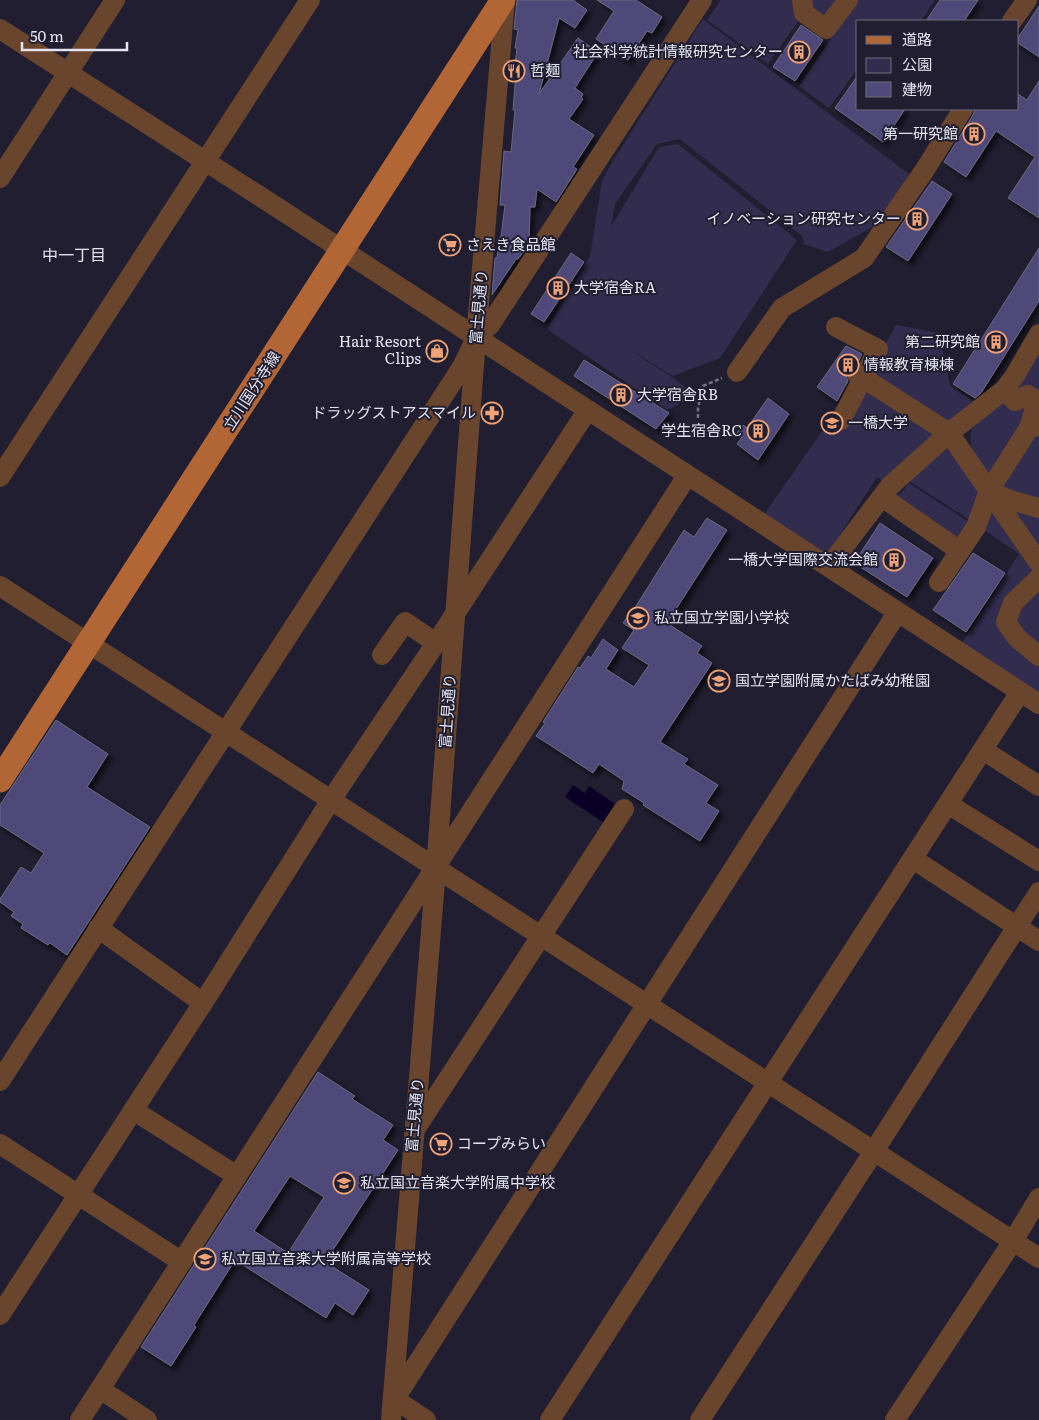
<svg xmlns="http://www.w3.org/2000/svg" width="1039" height="1420" viewBox="0 0 1039 1420" font-family="Literata,'Noto Sans JP',serif">
<style>
.green{fill:#322d4f}
.water{fill:#0b0026}
.building{fill:#504a7a;stroke:#6a687f;fill-rule:evenodd;filter:url(#shadow)}
.lines{fill:none;stroke-linecap:round;stroke-linejoin:round}
.path{stroke:#737282;stroke-width:2.5;stroke-dasharray:4 2.5;stroke-linecap:butt}
.minor{stroke:#6a452e;stroke-width:20}
.major{stroke:#b36635;stroke-width:25}
.labels{text-anchor:middle;stroke-width:4;stroke-linejoin:round;paint-order:stroke}
.poi-label{font-size:15px;fill:#e4e4f1;stroke:#201e30;text-anchor:start}
.street-label{font-size:15px;fill:#e4e4f1;stroke:#201e30}
.neighbourhood-label{font-size:16px;fill:#e4e4f1;stroke:#201e30}
</style>
<defs>
<filter id="shadow"><feDropShadow dx="4" dy="4" stdDeviation="2.5" flood-color="#0009"/></filter>
</defs>
<rect width="100%" height="100%" fill="#201e30"/>
<!-- green -->
<g class="green">
<polygon points="721,0 797,0 799,20 768,64 707,20"/>
<polygon points="807,0 841,0 824,21 808,4"/>
<polygon points="857,0 935,0 921,21 858,21 858,68 829,108 799,86"/>
<polygon points="703,19 909,174 885,220 828,252 804,244 802,236 680,139 657,144 615,204 611,227 659,147 678,144 797,240 720,358 673,376 619,343 672,377 696,395 667,410 547,329 590,256 602,181 611,164"/>
<polygon points="896,325 939,333 950,386 981,406 948,431 867,378"/>
<polygon points="1039,339 1039,398 1006,390 1022,384"/>
<polygon points="865,381 944,434 887,484 877,477 826,556 763,516 832,417 844,426"/>
<polygon points="1004,393 1035,402 989,488 972,455 970,434 978,412"/>
<polygon points="1039,428 1039,505 992,491"/>
<polygon points="948,437 985,490 973,522 908,480 900,492 892,487"/>
<polygon points="909,483 972,524 958,546 884,497 890,489 900,495"/>
<polygon points="988,501 1039,568 1008,604 1039,660 1039,696 962,643 1019,554 980,527"/>
<polygon points="1010,502 1039,510 1039,559"/>
<polygon points="1039,582 1039,651 1011,622"/>
</g>
<!-- water -->
<polygon class="water" points="573,785 585,793 589,786 615,804 603,822 565,797"/>
<!-- building -->
<g class="building">
<polygon points="517,0 573,0 587,10 575,28 559,18 539,94 578,38 598,52 575,88 583,94 581,97 583,99 569,119 594,135 573,167 577,169 556,202 537,189 535,207 530,207 529,244 518,259 516,259 492,295 495,258 497,258 500,237 501,237 505,205 500,205 504,151 511,152 515,110 513,110 516,73 514,73 517,48 515,48 518,30 514,29"/>
<polygon points="597,0 636,0 662,17 652,33 647,31 628,60 596,39 614,11"/>
<polygon points="940,0 978,0 964,21 926,21"/>
<polygon points="1039,6 1039,57 1018,43 1018,38"/>
<polygon points="801,25 823,40 795,81 773,67"/>
<polygon points="858,75 858,109 905,109 883,142 835,108"/>
<polygon points="1039,81 1039,218 1008,198 1035,157 996,131 966,177 944,162 973,115 975,109 1018,109 1018,94 1027,100"/>
<polygon points="932,181 952,194 908,261 886,247"/>
<polygon points="1039,248 1039,301 981,393 975,398 953,384"/>
<polygon points="571,253 584,262 544,322 531,314"/>
<polygon points="846,346 862,354 858,362 851,364 847,368 845,374 848,381 837,401 817,387"/>
<polygon points="584,360 669,413 656,429 574,376"/>
<polygon points="768,398 789,414 758,460 737,444 742,437 736,434 743,425 747,428"/>
<polygon points="707,518 727,530 667,623 702,646 697,653 712,663 660,742 688,759 684,764 718,785 706,803 719,811 700,841 643,805 644,803 622,789 624,781 599,764 593,773 536,736 545,723 543,722 578,667 580,668 588,656 591,658 603,639 618,650 606,669 634,687 649,665 622,648 634,630 623,623 630,613 631,614 684,530 694,537"/>
<polygon points="880,523 933,558 907,597 854,563"/>
<polygon points="973,553 1005,573 966,632 933,610"/>
<polygon points="56,720 108,754 87,787 150,827 67,955 50,943 48,945 21,928 23,924 11,916 14,912 0,902 0,899 21,867 31,873 44,853 0,825 0,805"/>
<path d="M318,1072L355,1096L352,1099L393,1125L383,1140L398,1150L325,1262L369,1290L353,1315L335,1303L326,1318L235,1260L194,1325L196,1327L171,1366L141,1347ZM290,1176L324,1197L288,1253L254,1231Z"/>
</g>
<g class="lines">
<!-- path -->
<polyline class="path" points="698,418 698,408 703,386 722,378"/>
<!-- minor -->
<g class="minor">
<polyline points="802,0 804,13 826,29 848,0"/>
<polyline points="1012,21 1027,0"/>
<polyline points="0,29 275,206 1039,704"/>
<polyline points="0,178 115,0"/>
<polyline points="836,327 878,349 841,420"/>
<polyline points="737,372 782,308 864,258 924,171 963,109"/>
<polyline points="857,374 949,433 1039,563"/>
<polyline points="1004,390 1015,401 1028,395 1037,401 1029,428"/>
<polyline points="0,477 310,0"/>
<polyline points="989,491 1010,500 1039,508"/>
<polyline points="882,497 960,551"/>
<polyline points="833,561 890,486 949,433 1004,390 1014,377 1039,334"/>
<polyline points="1039,578 1013,603 1006,622 1017,638 1039,656"/>
<polyline points="939,582 976,527 989,491 1029,428 1039,426"/>
<polyline points="0,586 1039,1258"/>
<polyline points="382,655 405,622 436,643"/>
<polyline points="983,750 1039,786"/>
<polyline points="948,804 1039,861"/>
<polyline points="913,859 1039,941"/>
<polyline points="98,928 203,1003"/>
<polyline points="0,1081 462,367 476,338 490,325 702,0"/>
<polyline points="133,1110 237,1176"/>
<polyline points="416,1128 624,809"/>
<polyline points="0,1144 182,1262"/>
<polyline points="0,1315 203,1003 331,800 436,643 587,411"/>
<polyline points="100,1389 147,1420"/>
<polyline points="394,1400 897,613"/>
<polyline points="393,1401 405,1406 426,1420"/>
<polyline points="80,1420 687,476"/>
<polyline points="391,1420 436,869 476,338 505,0"/>
<polyline points="550,1420 1020,692"/>
<polyline points="700,1420 874,1151 1039,892"/>
<polyline points="895,1420 1013,1241 1039,1198"/>
</g>
<!-- major -->
<polyline class="major" points="0,780 503,0"/>
</g>
<!-- icons -->
<defs>
<g id="building-ring" transform="scale(1.125)"><circle r="9.5" fill="#201e30" stroke="#efa376" stroke-width="1.5"/><path d="M-4-6H4V6H1V3H-1V6H-4ZM-2.5-4.3h1.7v1.8h-1.7ZM.8-4.3h1.7v1.8H.8ZM-2.5-1h1.7V.8h-1.7ZM.8-1h1.7V.8H.8Z" fill="#efa376"/></g>
<g id="restaurant-ring" transform="scale(1.125)"><circle r="9.5" fill="#201e30" stroke="#efa376" stroke-width="1.5"/><path d="M-5-6h1v4h1v-4h1v4h1v-4h1v5L-1.5 .5V6h-2V.5L-5-1ZM5-6V6H3V1.5H1.5Q1.5-4 5-6Z" fill="#efa376"/></g>
<g id="supermarket-ring" transform="scale(1.125)"><circle r="9.5" fill="#201e30" stroke="#efa376" stroke-width="1.5"/><path d="M-6-5.5h2.5l.6 2H6L4.5 2H-2.5L-4.4-4H-6ZM-1.5 3.2a1.3 1.3 0 1 0 .1 0ZM3 3.2a1.3 1.3 0 1 0 .1 0Z" fill="#efa376"/></g>
<g id="shop-ring" transform="scale(1.125)"><circle r="9.5" fill="#201e30" stroke="#efa376" stroke-width="1.5"/><path d="M-5-2.5h2.3a2.7 3.5 0 0 1 5.4 0H5L5.5 6h-11ZM-1.5-2.5h3a1.5 2.3 0 0 0-3 0Z" fill="#efa376"/></g>
<g id="pharmacy-ring" transform="scale(1.125)"><circle r="9.5" fill="#201e30" stroke="#efa376" stroke-width="1.5"/><path d="M-2-6h4v4h4v4h-4v4h-4v-4h-4v-4h4Z" fill="#efa376"/></g>
<g id="university-ring" transform="scale(1.125)"><circle r="9.5" fill="#201e30" stroke="#efa376" stroke-width="1.5"/><path d="M0-5L7-2L0 1L-7-2ZM-4 1L0 2.5L4 1V4Q0 6-4 4Z" fill="#efa376"/></g>
<g id="school-ring" transform="scale(1.125)"><circle r="9.5" fill="#201e30" stroke="#efa376" stroke-width="1.5"/><path d="M0-5L7-2L0 1L-7-2ZM-4 1L0 2.5L4 1V4Q0 6-4 4Z" fill="#efa376"/></g>
</defs>
<g fill-rule="evenodd">
<use href="#building-ring" x="799" y="52"/>
<use href="#restaurant-ring" x="514" y="71"/>
<use href="#building-ring" x="974" y="134"/>
<use href="#building-ring" x="917" y="219"/>
<use href="#supermarket-ring" x="450" y="245"/>
<use href="#building-ring" x="558" y="288"/>
<use href="#building-ring" x="996" y="342"/>
<use href="#shop-ring" x="437" y="351"/>
<use href="#building-ring" x="848" y="365"/>
<use href="#building-ring" x="621" y="395"/>
<use href="#pharmacy-ring" x="492" y="413"/>
<use href="#university-ring" x="832" y="423"/>
<use href="#building-ring" x="758" y="431"/>
<use href="#building-ring" x="894" y="560"/>
<use href="#school-ring" x="638" y="618"/>
<use href="#school-ring" x="719" y="681"/>
<use href="#supermarket-ring" x="441" y="1144"/>
<use href="#school-ring" x="344" y="1183"/>
<use href="#school-ring" x="205" y="1259"/>
</g>
<g class="labels">
<!-- poi labels -->
<g class="poi-label">
<text x="783" y="57" text-anchor="end">社会科学統計情報研究センター</text>
<text x="530" y="76">哲麺</text>
<text x="958" y="139" text-anchor="end">第一研究館</text>
<text x="901" y="224" text-anchor="end">イノベーション研究センター</text>
<text x="466" y="250">さえき食品館</text>
<text x="574" y="293">大学宿舎RA</text>
<text x="421" y="347" text-anchor="end">Hair Resort<tspan x="421" dy="17">Clips</tspan></text>
<text x="980" y="347" text-anchor="end">第二研究館</text>
<text x="864" y="370">情報教育棟棟</text>
<text x="637" y="400">大学宿舎RB</text>
<text x="476" y="418" text-anchor="end">ドラッグストアスマイル</text>
<text x="848" y="428">一橋大学</text>
<text x="742" y="436" text-anchor="end">学生宿舎RC</text>
<text x="878" y="565" text-anchor="end">一橋大学国際交流会館</text>
<text x="654" y="623">私立国立学園小学校</text>
<text x="735" y="686">国立学園附属かたばみ幼稚園</text>
<text x="457" y="1149">コープみらい</text>
<text x="360" y="1188">私立国立音楽大学附属中学校</text>
<text x="221" y="1264">私立国立音楽大学附属高等学校</text>
</g>
<!-- street labels -->
<g class="street-label">
<text transform="translate(479 307) rotate(-85)" y="5">富士見通り</text>
<text transform="translate(252 391) rotate(-57)" y="5">立川国分寺線</text>
<text transform="translate(448 711) rotate(-86)" y="5">富士見通り</text>
<text transform="translate(415 1115) rotate(-85)" y="5">富士見通り</text>
</g>
<!-- neighbourhood labels -->
<g class="neighbourhood-label">
<text x="74" y="261">中一丁目</text>
</g>
</g>
<!-- legend -->
<rect x="856" y="20" width="162" height="90" fill="#201e30" stroke="#6e6d7d"/>
<rect x="866" y="36" width="25" height="8" fill="#b36635" stroke="#6e6d7d"/>
<text x="902" y="45" font-size="15" fill="#e4e4f1">道路</text>
<rect x="866" y="58" width="25" height="15" fill="#322d4f" stroke="#6e6d7d"/>
<text x="902" y="70" font-size="15" fill="#e4e4f1">公園</text>
<rect x="866" y="82" width="25" height="15" fill="#504a7a" stroke="#6e6d7d"/>
<text x="902" y="95" font-size="15" fill="#e4e4f1">建物</text>
<!-- scale -->
<path d="M22 42v8h105v-8" fill="none" stroke="#e4e4f1" stroke-width="2.5"/>
<text x="30" y="42" font-size="15" fill="#e4e4f1" stroke="#201e30" stroke-width="4" paint-order="stroke">50 m</text>
</svg>
